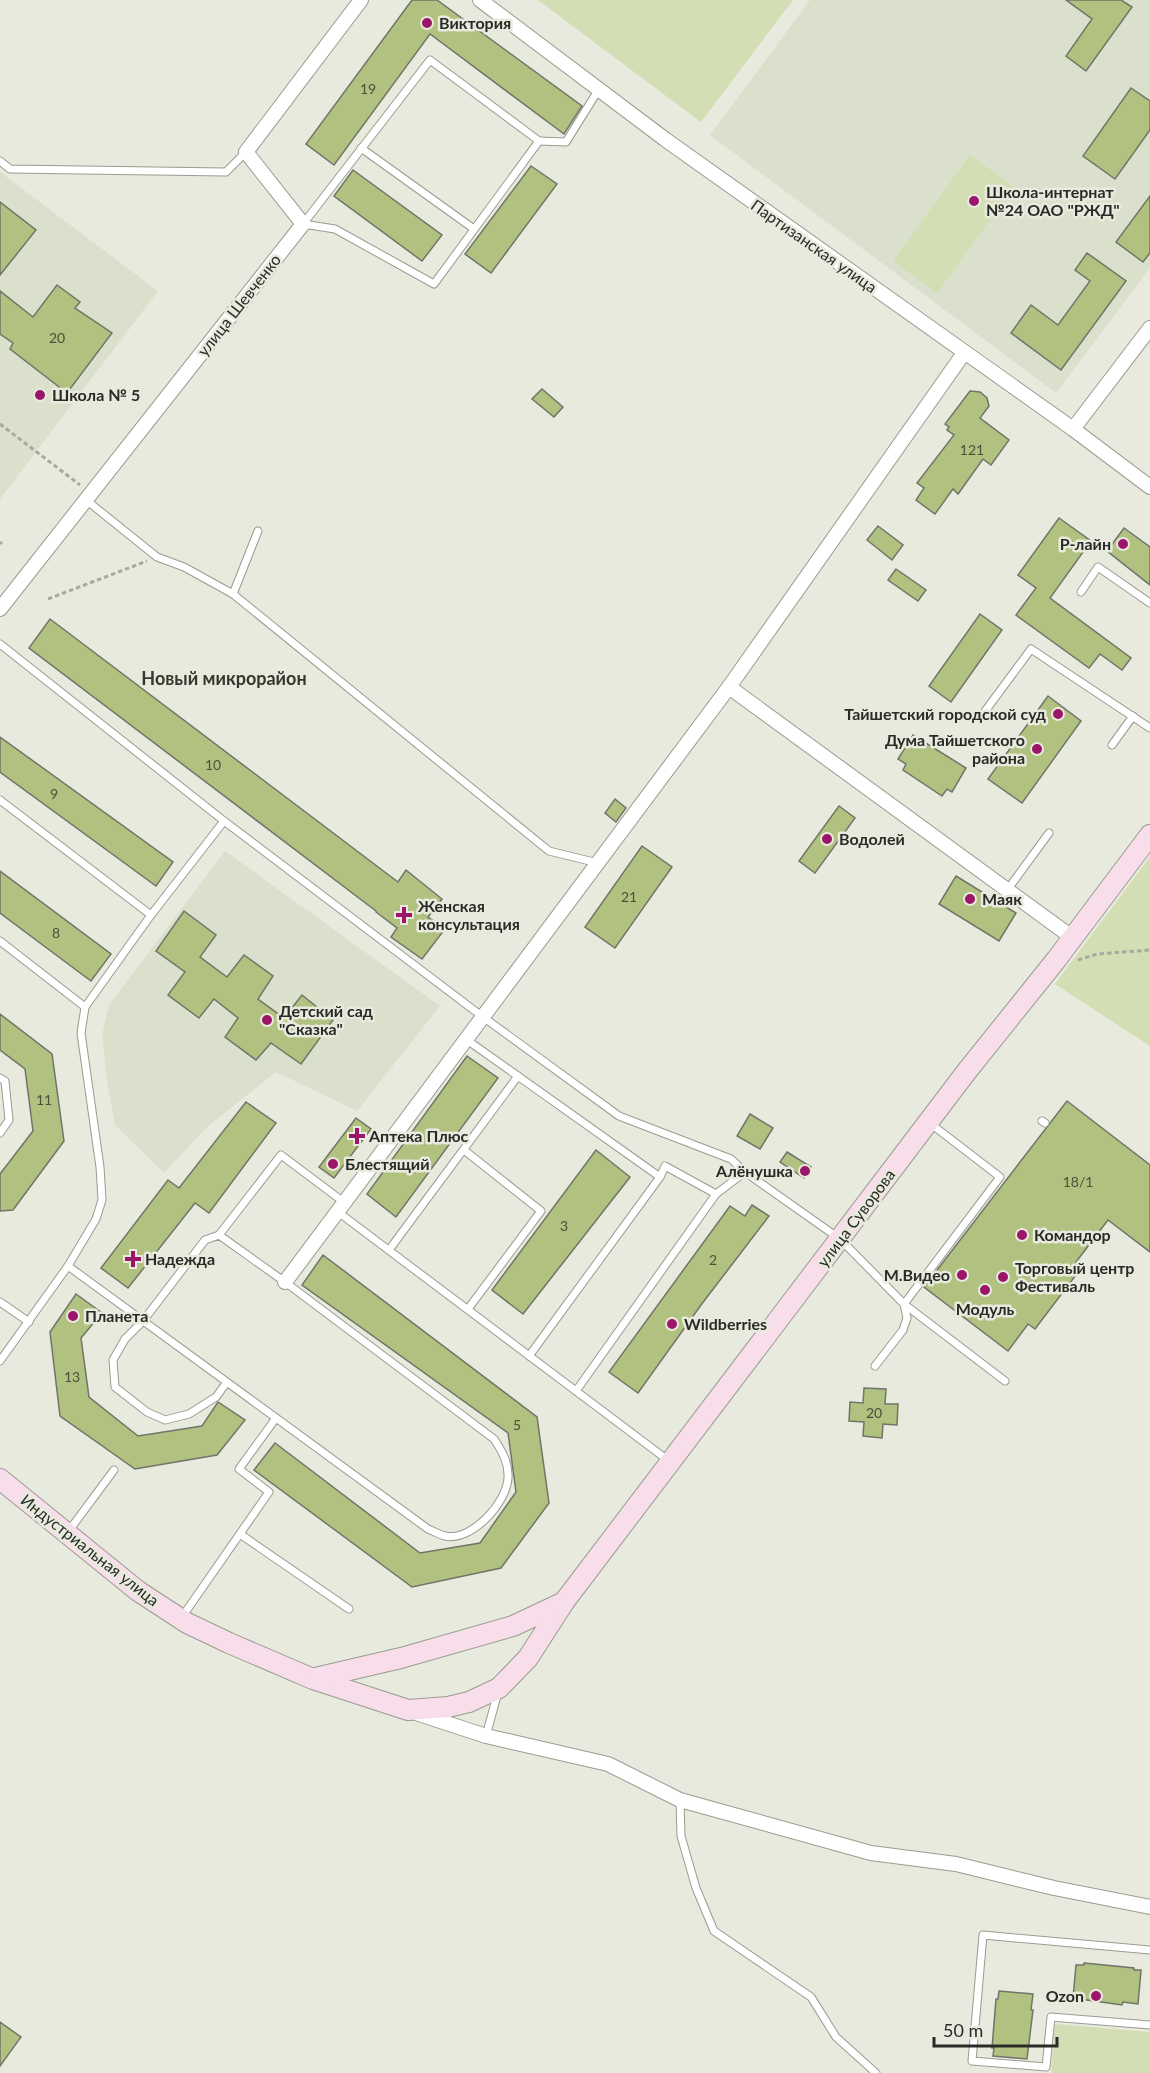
<svg xmlns="http://www.w3.org/2000/svg" width="1150" height="2073" viewBox="0 0 1150 2073" font-family="Lato,sans-serif">
<style>
.built{fill:#dbe0cc}
.green{fill:#d4deb4}
.building{fill:#b1c17f;stroke:#717569;stroke-width:1.5}
.lines{fill:none;stroke-linecap:round;stroke-linejoin:round}
.lane-casing{stroke:#999c90;stroke-width:9}
.street-casing{stroke:#999c90;stroke-width:16}
.secondary-casing{stroke:#999c90;stroke-width:22}
.path{stroke:#a7aa9f;stroke-width:3;stroke-dasharray:4.5 3;stroke-linecap:butt}
.lane{stroke:#fff;stroke-width:7}
.street{stroke:#fff;stroke-width:14}
.secondary{stroke:#f8ddea;stroke-width:20}
.poi-dot{fill:#9b1669;stroke:#e7eadd;stroke-width:2}
.labels{text-anchor:middle;stroke-width:5;stroke-linejoin:round;paint-order:stroke}
.number-label{font-size:14px;fill:#4c503c}
.poi-label{font-size:16px;font-weight:bold;fill:#2a2b26;stroke:#e7eadd;text-anchor:start}
.street-label{font-size:16px;fill:#2a2b26;stroke:#e7eadd}
.neighbourhood-label{font-size:18px;font-weight:bold;fill:#35382e;stroke:#e7eadd}
</style>
<rect width="100%" height="100%" fill="#e7eadd"/>
<!-- built -->
<g class="built">
<polygon points="810,0 1150,0 1150,268 1056,393 710,135"/>
<polygon points="0,172 158,291 0,499"/>
<polygon points="225,851 440,1006 357,1111 276,1072 207,1127 164,1173 115,1125 107,1082 102,1034 109,1005"/>
</g>
<!-- green -->
<g class="green">
<polygon points="538,0 793,0 701,122"/>
<polygon points="970,155 1014,187 937,293 893,261"/>
<polygon points="1150,857 1150,1046 1055,984"/>
<polygon points="1055,2024 1150,2032 1150,2073 1051,2073"/>
</g>
<!-- building -->
<g class="building">
<polygon points="412,0 437,0 582,106 564,134 430,34 334,165 306,144"/>
<polygon points="1066,0 1121,0 1132,7 1086,71 1066,56 1092,19"/>
<polygon points="1131,88 1150,101 1150,130 1115,179 1083,156"/>
<polygon points="531,166 557,184 491,273 465,254"/>
<polygon points="353,170 442,235 422,261 334,196"/>
<polygon points="1150,196 1150,253 1143,262 1116,242"/>
<polygon points="0,202 36,230 0,275"/>
<polygon points="1087,253 1126,281 1061,370 1011,333 1031,305 1058,325 1090,281 1075,270"/>
<polygon points="57,285 80,302 75,308 112,333 67,393 10,349 13,343 0,334 0,291 33,317"/>
<polygon points="542,389 563,407 554,417 532,399"/>
<polygon points="970,391 980,392 987,398 989,406 980,418 1009,440 991,465 983,459 958,494 953,489 935,514 916,500 924,488 917,483 954,435 947,430 949,427 945,424"/>
<polygon points="1059,518 1091,541 1050,598 1131,658 1122,670 1100,654 1089,668 1016,615 1036,588 1018,575"/>
<polygon points="878,526 903,545 892,560 867,540"/>
<polygon points="1124,528 1150,547 1150,585 1107,551"/>
<polygon points="896,569 926,590 918,601 888,580"/>
<polygon points="980,614 1002,630 951,702 929,686"/>
<polygon points="50,619 398,882 406,870 442,899 428,917 445,929 422,959 391,937 397,928 376,912 376,911 29,648"/>
<polygon points="1048,696 1081,721 1022,803 988,779"/>
<polygon points="913,735 966,768 952,792 947,789 942,796 903,770 906,764 898,759"/>
<polygon points="0,737 173,862 156,886 0,772"/>
<polygon points="615,799 626,808 616,822 605,813"/>
<polygon points="839,806 855,818 815,873 799,861"/>
<polygon points="642,846 672,867 615,948 585,927"/>
<polygon points="0,871 111,954 91,981 0,913"/>
<polygon points="956,876 1016,913 999,941 939,904"/>
<polygon points="184,911 216,935 200,957 227,977 244,955 273,976 258,999 284,1018 302,995 333,1020 301,1064 271,1043 256,1060 225,1037 238,1018 214,999 199,1018 168,995 185,972 156,951"/>
<polygon points="0,1014 52,1054 64,1141 13,1210 0,1211 0,1174 33,1131 25,1069 0,1050"/>
<polygon points="467,1056 498,1078 396,1217 367,1194"/>
<polygon points="1067,1101 1150,1165 1150,1252 1108,1220 1076,1262 1082,1267 1035,1329 1028,1324 1008,1351 924,1287"/>
<polygon points="246,1102 276,1123 209,1213 195,1203 128,1288 101,1268 168,1180 179,1188"/>
<polygon points="750,1114 773,1128 760,1149 737,1136"/>
<polygon points="356,1118 371,1129 334,1178 319,1167"/>
<polygon points="596,1150 630,1177 523,1314 492,1290"/>
<polygon points="787,1152 811,1167 804,1178 780,1162"/>
<polygon points="752,1205 769,1216 701,1305 638,1393 609,1372 730,1206 745,1216"/>
<polygon points="323,1255 537,1417 549,1503 501,1568 412,1587 254,1470 275,1443 420,1553 480,1543 516,1492 508,1433 302,1285"/>
<polygon points="76,1294 102,1313 81,1338 89,1397 138,1436 202,1426 218,1402 245,1420 217,1455 135,1469 60,1416 50,1332"/>
<polygon points="864,1388 886,1389 885,1404 898,1404 897,1425 883,1424 882,1438 863,1436 864,1422 849,1421 850,1402 863,1403"/>
<polygon points="1084,1963 1134,1968 1134,1970 1141,1970 1138,2004 1123,2002 1122,2005 1073,1998 1076,1965 1084,1965"/>
<polygon points="999,1991 1033,1994 1031,2010 1033,2010 1027,2059 993,2056 994,2048 992,2048 996,1999 998,1999"/>
<polygon points="0,2022 21,2037 0,2066"/>
</g>
<g class="lines">
<!-- lane casing -->
<g class="lane-casing">
<g id="lane">
<polygon points="430,60 539,141 434,284 335,229 303,224"/>
<polyline points="539,141 566,142 599,89"/>
<polyline points="361,148 474,229"/>
<polyline points="0,161 10,169 226,172 246,152"/>
<polyline points="86,500 157,557 184,567 233,594 549,851 598,863"/>
<polyline points="1081,592 1098,567 1150,603"/>
<polyline points="233,594 258,531"/>
<polyline points="0,644 224,821 483,1017 619,1116 731,1159 745,1172 840,1239 904,1304 907,1318 903,1330 875,1366"/>
<polyline points="980,718 1031,649 1150,728"/>
<polyline points="1112,745 1133,716"/>
<polyline points="0,800 151,915 224,821"/>
<polyline points="1008,889 1049,833"/>
<polyline points="0,941 85,1007 81,1033 100,1167 102,1200 96,1219 68,1266 0,1361"/>
<polyline points="85,1007 151,915"/>
<polyline points="467,1040 660,1177"/>
<polyline points="0,1078 5,1081 9,1120 0,1133"/>
<polyline points="1042,1121 1045,1123"/>
<polyline points="931,1124 1000,1177 904,1304 1005,1381"/>
<polyline points="464,1150 541,1211 468,1309"/>
<polyline points="716,1194 745,1172"/>
<polyline points="338,1212 669,1461"/>
<polyline points="219,1235 281,1155 345,1203"/>
<polyline points="389,1250 518,1076"/>
<path d="M68,1266C188,1354 308,1441 428,1529C433,1531 440,1535 445,1536C472,1542 507,1502 508,1478C509,1463 502,1451 494,1439L285,1282L219,1235L205,1240L143,1321L125,1339L113,1360L115,1387L147,1412L165,1420L189,1414L216,1397L227,1382"/>
<polyline points="0,1302 29,1322"/>
<polyline points="529,1356 660,1177 665,1166 716,1194 576,1391"/>
<polyline points="68,1532 114,1470"/>
<polyline points="240,1534 349,1609"/>
<polyline points="182,1617 269,1492 239,1469 276,1418"/>
<polyline points="486,1736 498,1692"/>
<polyline points="680,1800 681,1836 696,1888 714,1931 811,1997 836,2037 876,2073"/>
<polyline points="1150,1950 983,1935 972,2061 1046,2067 1051,2017 1150,2025"/>
</g>
</g>
<!-- street casing -->
<g class="street-casing">
<g id="street">
<polyline points="480,0 666,140 1073,429 1150,487"/>
<polyline points="1073,429 1150,328"/>
<polyline points="0,609 303,224 246,152 361,0"/>
<polyline points="729,687 1073,938"/>
<polyline points="285,1282 729,687 964,353"/>
<polyline points="416,1713 486,1736 608,1764 680,1800 871,1853 956,1864 1054,1888 1150,1907"/>
</g>
</g>
<!-- secondary casing -->
<g class="secondary-casing">
<g id="secondary">
<polyline points="0,1479 138,1591 187,1623 229,1643 313,1679 408,1710 448,1707 469,1702 499,1688 528,1658 564,1602 967,1071 1056,960 1150,835"/>
<polyline points="315,1678 401,1658 513,1626 564,1602"/>
</g>
</g>
<!-- path -->
<g class="path">
<polyline points="0,424 80,485"/>
<polyline points="0,542 2,544"/>
<polyline points="48,599 147,561"/>
<polyline points="1078,960 1097,954 1150,950"/>
</g>
<!-- lane -->
<use href="#lane" class="lane"/>
<!-- street -->
<use href="#street" class="street"/>
<!-- secondary -->
<use href="#secondary" class="secondary"/>
</g>
<!-- markers -->
<g class="poi-dot">
<circle cx="427" cy="23" r="6"/>
<circle cx="974" cy="201" r="6"/>
<circle cx="40" cy="395" r="6"/>
<circle cx="1123" cy="544" r="6"/>
<circle cx="1058" cy="714" r="6"/>
<circle cx="1037" cy="749" r="6"/>
<circle cx="827" cy="839" r="6"/>
<circle cx="970" cy="899" r="6"/>
<path d="M401 906h6v6h6v6h-6v6h-6v-6h-6v-6h6z"/>
<circle cx="267" cy="1020" r="6"/>
<path d="M354 1127h6v6h6v6h-6v6h-6v-6h-6v-6h6z"/>
<circle cx="333" cy="1164" r="6"/>
<circle cx="805" cy="1171" r="6"/>
<circle cx="1022" cy="1235" r="6"/>
<path d="M130 1250h6v6h6v6h-6v6h-6v-6h-6v-6h6z"/>
<circle cx="962" cy="1275" r="6"/>
<circle cx="1003" cy="1277" r="6"/>
<circle cx="985" cy="1290" r="6"/>
<circle cx="73" cy="1316" r="6"/>
<circle cx="672" cy="1324" r="6"/>
<circle cx="1096" cy="1996" r="6"/>
</g>
<g class="labels">
<!-- number labels -->
<g class="number-label">
<text x="368" y="94">19</text>
<text x="57" y="343">20</text>
<text x="972" y="455">121</text>
<text x="213" y="770">10</text>
<text x="54" y="799">9</text>
<text x="629" y="902">21</text>
<text x="56" y="938">8</text>
<text x="44" y="1105">11</text>
<text x="1078" y="1187">18/1</text>
<text x="564" y="1231">3</text>
<text x="713" y="1265">2</text>
<text x="72" y="1382">13</text>
<text x="874" y="1418">20</text>
<text x="517" y="1430">5</text>
</g>
<!-- poi labels -->
<g class="poi-label">
<text x="439" y="29">Виктория</text>
<text x="986" y="198">Школа-интернат<tspan x="986" dy="18">№24 ОАО "РЖД"</tspan></text>
<text x="52" y="401">Школа № 5</text>
<text x="1111" y="550" text-anchor="end">Р-лайн</text>
<text x="1046" y="720" text-anchor="end">Тайшетский городской суд</text>
<text x="1025" y="746" text-anchor="end">Дума Тайшетского<tspan x="1025" dy="18">района</tspan></text>
<text x="839" y="845">Водолей</text>
<text x="982" y="905">Маяк</text>
<text x="418" y="912">Женская<tspan x="418" dy="18">консультация</tspan></text>
<text x="279" y="1017">Детский сад<tspan x="279" dy="18">"Сказка"</tspan></text>
<text x="369" y="1142">Аптека Плюс</text>
<text x="345" y="1170">Блестящий</text>
<text x="793" y="1177" text-anchor="end">Алёнушка</text>
<text x="1034" y="1241">Командор</text>
<text x="145" y="1265">Надежда</text>
<text x="1015" y="1274">Торговый центр<tspan x="1015" dy="18">Фестиваль</tspan></text>
<text x="950" y="1281" text-anchor="end">М.Видео</text>
<text x="985" y="1315" text-anchor="middle">Модуль</text>
<text x="85" y="1322">Планета</text>
<text x="684" y="1330">Wildberries</text>
<text x="1084" y="2002" text-anchor="end">Ozon</text>
</g>
<!-- street labels -->
<g class="street-label">
<text transform="translate(814 246) rotate(35)" y="6">Партизанская улица</text>
<text transform="translate(239 305) rotate(-52)" y="6">улица Шевченко</text>
<text transform="translate(856 1218) rotate(-53)" y="6">улица Суворова</text>
<text transform="translate(90 1550) rotate(38)" y="6">Индустриальная улица</text>
</g>
<!-- neighbourhood labels -->
<g class="neighbourhood-label">
<text x="224" y="685">Новый микрорайон</text>
</g>
</g>
<!-- scale -->
<path d="M934 2037v9h123v-9" fill="none" stroke="#2a2b26" stroke-width="3"/>
<text x="943" y="2037" font-size="18" fill="#2a2b26" stroke="#e7eadd" stroke-width="4.5" paint-order="stroke">50 m</text>
</svg>
